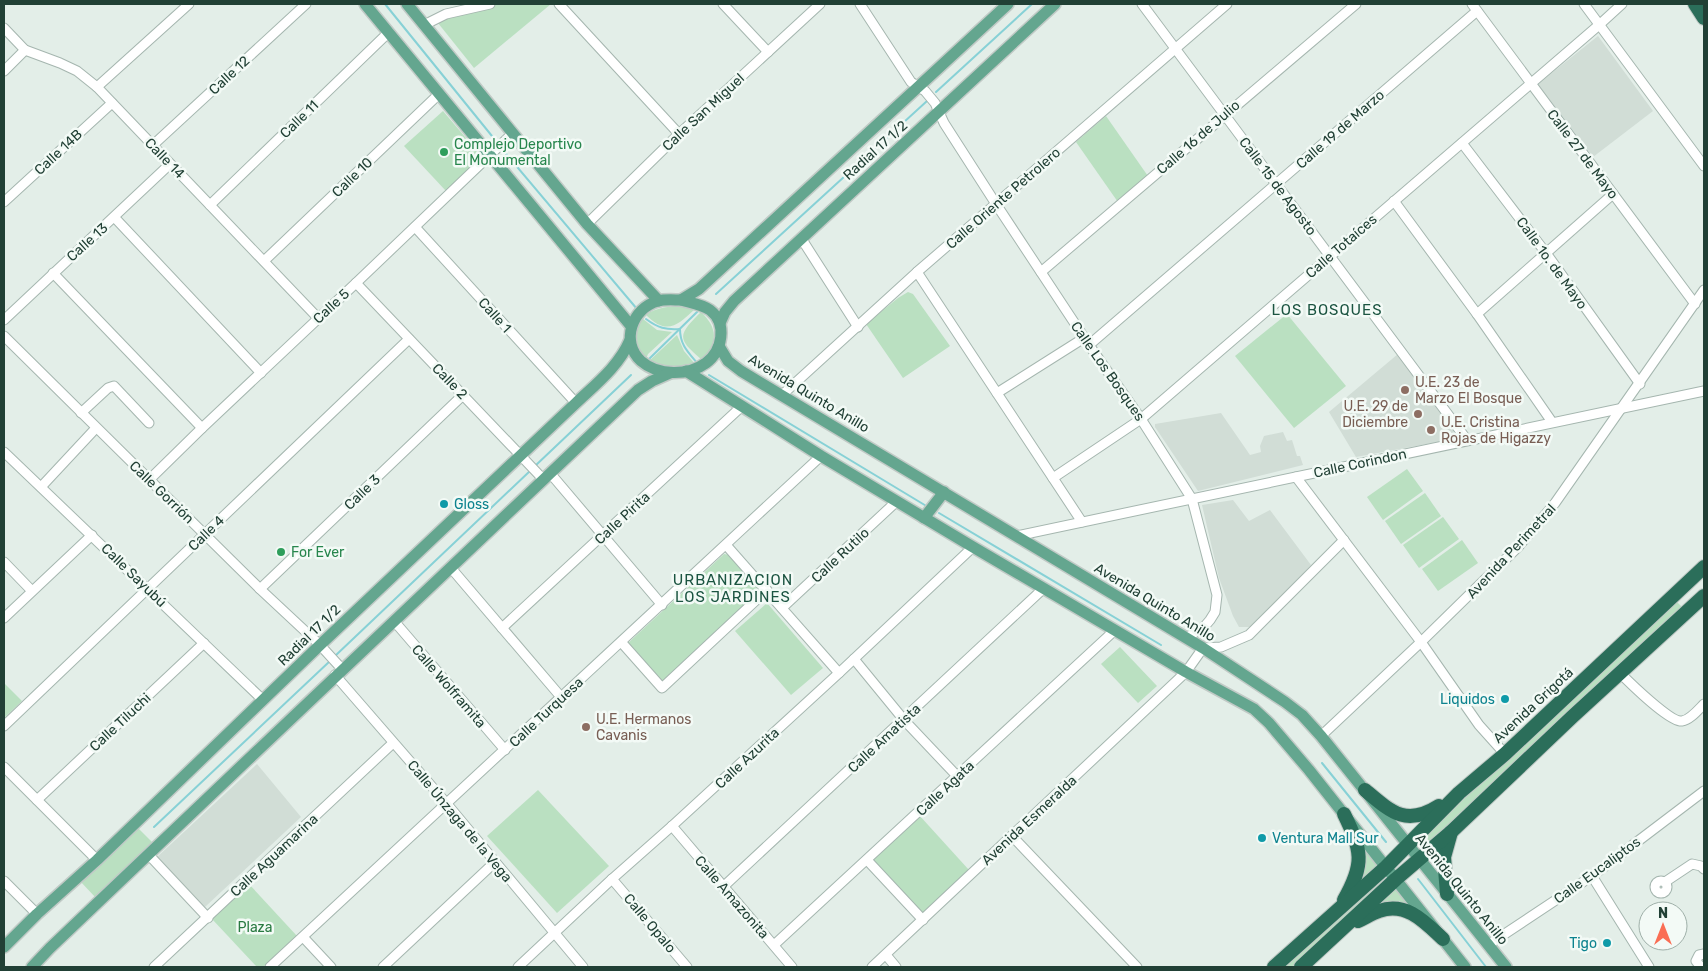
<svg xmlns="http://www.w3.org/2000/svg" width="1708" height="971" viewBox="0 0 1708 971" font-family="Rubik,sans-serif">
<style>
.built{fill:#d1ddd6}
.green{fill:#bae0c1}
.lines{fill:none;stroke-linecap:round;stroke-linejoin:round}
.stream{stroke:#87d1d6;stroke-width:2}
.minor-casing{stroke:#a5b6af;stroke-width:11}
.major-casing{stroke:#c1cac6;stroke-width:14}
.highway-casing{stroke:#c1cac6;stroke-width:16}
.minor{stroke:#fff;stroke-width:9}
.major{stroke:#64a68f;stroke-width:11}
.highway{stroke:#2b6e5a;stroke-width:14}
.leisure-dot{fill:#2e9e5b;stroke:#f3faf6;stroke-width:2}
.education-dot{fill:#8d6e63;stroke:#f3faf6;stroke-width:2}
.culture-dot{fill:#0f9aa8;stroke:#f3faf6;stroke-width:2}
.labels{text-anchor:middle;stroke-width:5;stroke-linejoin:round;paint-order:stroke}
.street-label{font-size:14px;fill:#214035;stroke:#f3faf6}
.leisure-label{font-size:14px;fill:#27864d;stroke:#f3faf6;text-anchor:start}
.education-label{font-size:14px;fill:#785e54;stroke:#f3faf6;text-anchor:start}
.culture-label{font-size:14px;fill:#0d838f;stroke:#f3faf6;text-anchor:start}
.park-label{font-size:14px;fill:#287a41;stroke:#f3faf6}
.neighbourhood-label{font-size:15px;letter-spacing:1px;fill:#1b5441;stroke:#f3faf6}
</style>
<rect width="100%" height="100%" fill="#e3eee8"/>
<!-- built -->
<g class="built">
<polygon points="1598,36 1653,111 1593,157 1538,84"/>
<polygon points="1398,354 1455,433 1454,439 1356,457 1329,412"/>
<polygon points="1221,413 1250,455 1261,452 1260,446 1264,436 1283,432 1287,441 1292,440 1297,456 1300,456 1303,465 1198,491 1155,427 1155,424"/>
<polygon points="1233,500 1249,521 1270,510 1311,565 1256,625 1249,627 1239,627 1233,616 1219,578 1202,505"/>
<polygon points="257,764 301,817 205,907 157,857"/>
</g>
<!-- green -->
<g class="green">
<polygon points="499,4 551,4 474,68 438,23 455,14"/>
<polygon points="443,111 483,158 446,191 404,146"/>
<polygon points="1106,116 1150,179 1120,205 1076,142"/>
<polygon points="908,292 913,294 950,346 903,378 866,324 898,298"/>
<path d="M684,306L695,309C678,325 667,336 646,315C656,307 671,306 684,306Z"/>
<path d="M701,312C718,328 718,343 702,360C676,338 678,335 701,312Z"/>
<polygon points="1287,314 1346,386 1294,428 1235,356"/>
<path d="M643,319L657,330L672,332L648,354L646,359C636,349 629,329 643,319Z"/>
<path d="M677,335L684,351L695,364C679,371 664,367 648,362Z"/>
<polygon points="1407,469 1423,491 1383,520 1367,497"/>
<polygon points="1425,493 1441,516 1401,544 1385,521"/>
<polygon points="1443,517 1459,539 1419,568 1403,545"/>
<polygon points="1462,540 1478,563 1438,591 1422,569"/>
<polygon points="724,554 730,555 762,589 662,684 627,644"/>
<polygon points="1677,602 1682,607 1425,847 1420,848 1418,845 1419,841 1613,658"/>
<polygon points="767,603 823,668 791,695 735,631"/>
<polygon points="1120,647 1157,686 1138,703 1101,664"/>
<polygon points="4,683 22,701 4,718"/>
<polygon points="538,790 609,866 557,913 487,836"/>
<polygon points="919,815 969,870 924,913 920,912 873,861 874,857"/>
<polygon points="137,827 153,843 96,898 80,881"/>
<polygon points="1360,844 1380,864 1353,888"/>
<polygon points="1387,871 1391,876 1292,967 1278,967"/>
<polygon points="249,884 297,936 263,967 257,967 212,919"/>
<polygon points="1396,884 1426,920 1374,908"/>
</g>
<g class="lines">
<!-- stream -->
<g class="stream">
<polyline points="385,4 496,141"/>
<polyline points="936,92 1032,4"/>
<polyline points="502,149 637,309"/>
<polyline points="716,294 927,101"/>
<path d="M646,319C658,328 666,330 680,329C680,345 688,352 698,364"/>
<polyline points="648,360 698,311"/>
<polyline points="709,375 928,507"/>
<polyline points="535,466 631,375"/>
<polyline points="939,513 1161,645"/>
<polyline points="335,656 531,470"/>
<polyline points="1322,763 1386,842"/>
<polyline points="154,827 330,661"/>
<polyline points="1418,879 1486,967"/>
</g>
<!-- minor casing -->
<g class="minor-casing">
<g id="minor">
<polyline points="559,4 679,134"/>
<polyline points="723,4 768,52"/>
<polyline points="860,4 911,82 925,91 935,103 944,123 996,204 1089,345 1141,419 1192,499 1217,595 1215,612 1210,620 1204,627 1186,638"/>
<polyline points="1142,4 1467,440"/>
<polyline points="1472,4 1695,304"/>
<polyline points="1584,4 1704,166"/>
<polyline points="424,25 446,14 490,4"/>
<polyline points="4,28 25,50 60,63 77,71 97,87 318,318"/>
<polyline points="4,71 25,50"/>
<polyline points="97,87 189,4"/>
<polyline points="1462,143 1546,253 1640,384"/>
<polyline points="152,146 306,4"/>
<polyline points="1394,201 1477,314 1552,422"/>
<polyline points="4,202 112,103"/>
<polyline points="210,205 389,32"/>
<polyline points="115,218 261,373"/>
<polyline points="587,224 679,134 820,4"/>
<polyline points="415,227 576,403"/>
<polyline points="801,238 858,327"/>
<polyline points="264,261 439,94"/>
<polyline points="917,272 1082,522"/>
<polyline points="1041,272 1356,4"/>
<polyline points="53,273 202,428"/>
<polyline points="356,283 543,479"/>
<polyline points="1477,314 1613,194"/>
<polyline points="4,320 170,164"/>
<polyline points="4,336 260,589 320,645 342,669"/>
<polyline points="1089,345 1477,11"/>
<polyline points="997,393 1084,338"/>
<polyline points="782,395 917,272 1227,4"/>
<polyline points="81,413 108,388 114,386 149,423"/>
<polyline points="4,452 263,700"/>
<polyline points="550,473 662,605"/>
<polyline points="1296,477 1421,642 1479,725 1505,754"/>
<polyline points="1053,478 1141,419 1599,25 1622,4"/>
<polyline points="150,479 202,428 356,283 513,133"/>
<polyline points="41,487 96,428"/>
<polyline points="1016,536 1704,391"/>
<polyline points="726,545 839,673"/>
<polyline points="4,562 32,591"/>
<polyline points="451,568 561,697"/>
<polyline points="260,589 463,395"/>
<polyline points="782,608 897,501"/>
<polyline points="4,618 92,535"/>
<polyline points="394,621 505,750"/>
<polyline points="502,628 741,407"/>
<polyline points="622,643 662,688 767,590"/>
<polyline points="854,659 904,720 957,776"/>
<path d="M1620,673C1630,683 1671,723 1682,721C1690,720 1698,710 1704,704"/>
<polyline points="335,675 447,804 583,967"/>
<polyline points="4,726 409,339"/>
<polyline points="1321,736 1421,642 1519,546 1555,503 1704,290"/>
<polyline points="4,767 97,860"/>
<polyline points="37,800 204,643"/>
<polyline points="672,826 792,967"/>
<polyline points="1012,836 1137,967"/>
<polyline points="148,854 208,918"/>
<polyline points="867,860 923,920"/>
<polyline points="1592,876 1649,967"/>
<polyline points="612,879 687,967"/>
<circle cx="1661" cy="887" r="6"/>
<polyline points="4,881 37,914"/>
<polyline points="1665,882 1692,864 1701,866 1704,869"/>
<polyline points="723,887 1044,588"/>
<polyline points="303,937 331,967"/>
<polyline points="774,945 1115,630"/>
<polyline points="1488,945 1592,876 1704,791"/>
<polyline points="1704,954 1699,955 1696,961 1700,966 1704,967"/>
<polyline points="886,955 896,967"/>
<polyline points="154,967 393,743"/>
<path d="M270,967C454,797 638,627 821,456"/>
<polyline points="383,967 495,862"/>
<polyline points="518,967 612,879 672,826 839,673 973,547"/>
<polyline points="872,967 1186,672 1203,648 1221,647 1249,635 1344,540"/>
</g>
</g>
<!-- major casing -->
<g class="major-casing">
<g id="major">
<polyline points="365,4 631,326"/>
<polyline points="407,4 587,224 659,301"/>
<polyline points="681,300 699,289 1008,4"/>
<path d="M681,300C691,303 701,304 710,310C728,324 722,351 706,363C688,376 658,376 641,361C620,342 632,308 658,301C665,299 674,300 681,300Z"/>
<polyline points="720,323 725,312 734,301 1055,4"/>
<polyline points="719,346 728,361 741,371 1203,648 1285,702 1302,715 1321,736 1506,967"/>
<polyline points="686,371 821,456 973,547 1186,672 1254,709 1269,723 1309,770 1465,967"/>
<polyline points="924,518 944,492"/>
<path d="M4,947L37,914L97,860L320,645L576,403C596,384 619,366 630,340"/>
<path d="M32,967L50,948C246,762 441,575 638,390L652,381L670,373"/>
</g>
</g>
<!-- highway casing -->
<g class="highway-casing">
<g id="highway">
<polyline points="1695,4 1704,18"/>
<path d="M1365,790C1391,812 1406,827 1439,806"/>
<polyline points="1447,894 1444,857 1451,832"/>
<path d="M1344,900C1365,863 1362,851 1344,814"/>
<path d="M1358,921C1365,918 1372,913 1379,911C1406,901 1425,922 1443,939"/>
<polyline points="1274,967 1386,867 1459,793 1505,754 1704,567"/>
<polyline points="1301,967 1396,879 1451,832 1572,717 1704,596"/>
</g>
</g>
<!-- minor -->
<use href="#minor" class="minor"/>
<!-- major -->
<use href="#major" class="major"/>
<!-- highway -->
<use href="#highway" class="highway"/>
</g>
<!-- markers -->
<g class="leisure-dot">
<circle cx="444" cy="152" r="5"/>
<circle cx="281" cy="552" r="5"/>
</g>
<g class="education-dot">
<circle cx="1405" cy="390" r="5"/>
<circle cx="1418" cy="414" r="5"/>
<circle cx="1431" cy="430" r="5"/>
<circle cx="586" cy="727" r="5"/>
</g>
<g class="culture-dot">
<circle cx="444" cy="504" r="5"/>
<circle cx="1505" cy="699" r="5"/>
<circle cx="1262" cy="838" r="5"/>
<circle cx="1607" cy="943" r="5"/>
</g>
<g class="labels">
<!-- street labels -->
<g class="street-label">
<text transform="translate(229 75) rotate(-43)" y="5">Calle 12</text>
<text transform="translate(703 112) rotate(-43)" y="5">Calle San Miguel</text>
<text transform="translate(299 119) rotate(-44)" y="5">Calle 11</text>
<text transform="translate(1340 129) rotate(-41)" y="5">Calle 19 de Marzo</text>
<text transform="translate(1198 137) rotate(-41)" y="5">Calle 16 de Julio</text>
<text transform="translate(875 150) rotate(-42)" y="5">Radial 17 1/2</text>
<text transform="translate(58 152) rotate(-43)" y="5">Calle 14B</text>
<text transform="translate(1583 154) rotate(53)" y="5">Calle 27 de Mayo</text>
<text transform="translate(165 158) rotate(46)" y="5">Calle 14</text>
<text transform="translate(352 177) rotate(-44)" y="5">Calle 10</text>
<text transform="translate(1278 186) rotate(53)" y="5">Calle 15 de Agosto</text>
<text transform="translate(1003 198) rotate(-41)" y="5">Calle Oriente Petrolero</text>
<text transform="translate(87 242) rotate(-42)" y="5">Calle 13</text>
<text transform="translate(1341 246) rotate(-41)" y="5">Calle Totaíces</text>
<text transform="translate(1552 263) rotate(54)" y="5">Calle 1o. de Mayo</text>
<text transform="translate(331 306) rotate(-43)" y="5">Calle 5</text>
<text transform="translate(495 315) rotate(48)" y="5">Calle 1</text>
<text transform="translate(1108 371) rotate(55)" y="5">Calle Los Bosques</text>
<text transform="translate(450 381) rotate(46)" y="5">Calle 2</text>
<text transform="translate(809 393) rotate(31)" y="5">Avenida Quinto Anillo</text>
<text transform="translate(1360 463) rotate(-12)" y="5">Calle Corindon</text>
<text transform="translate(162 492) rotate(44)" y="5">Calle Gorrión</text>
<text transform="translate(362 492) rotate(-44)" y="5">Calle 3</text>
<text transform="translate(622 518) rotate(-43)" y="5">Calle Pirita</text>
<text transform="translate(206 533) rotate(-44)" y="5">Calle 4</text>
<text transform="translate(1511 551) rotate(-47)" y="5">Avenida Perimetral</text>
<text transform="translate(840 555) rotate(-43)" y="5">Calle Rutilo</text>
<text transform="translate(134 575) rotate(44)" y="5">Calle Sayubú</text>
<text transform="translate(1155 602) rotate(31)" y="5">Avenida Quinto Anillo</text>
<text transform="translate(309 635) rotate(-44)" y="5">Radial 17 1/2</text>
<text transform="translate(449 686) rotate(49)" y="5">Calle Wolframita</text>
<text transform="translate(1533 705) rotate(-43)" y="5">Avenida Grigotá</text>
<text transform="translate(546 712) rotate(-43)" y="5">Calle Turquesa</text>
<text transform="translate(120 722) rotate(-43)" y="5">Calle Tiluchi</text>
<text transform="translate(884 738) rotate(-43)" y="5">Calle Amatista</text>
<text transform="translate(747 758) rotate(-43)" y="5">Calle Azurita</text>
<text transform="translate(945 788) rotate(-43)" y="5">Calle Agata</text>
<text transform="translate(1029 820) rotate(-43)" y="5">Avenida Esmeralda</text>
<text transform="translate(460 821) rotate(50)" y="5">Calle Únzaga de la Vega</text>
<text transform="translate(274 855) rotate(-43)" y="5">Calle Aguamarina</text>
<text transform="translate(1597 870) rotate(-36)" y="5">Calle Eucaliptos</text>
<text transform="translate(1462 889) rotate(51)" y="5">Avenida Quinto Anillo</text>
<text transform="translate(732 897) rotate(49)" y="5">Calle Amazonita</text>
<text transform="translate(650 923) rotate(50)" y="5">Calle Opalo</text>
</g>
<!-- leisure labels -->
<g class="leisure-label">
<text x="454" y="149">Complejo Deportivo<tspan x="454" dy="16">El Monumental</tspan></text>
<text x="291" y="557">For Ever</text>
</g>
<!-- education labels -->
<g class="education-label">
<text x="1415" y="387">U.E. 23 de<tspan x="1415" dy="16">Marzo El Bosque</tspan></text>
<text x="1408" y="411" text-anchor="end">U.E. 29 de<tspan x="1408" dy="16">Diciembre</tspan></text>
<text x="1441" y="427">U.E. Cristina<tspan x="1441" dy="16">Rojas de Higazzy</tspan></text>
<text x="596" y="724">U.E. Hermanos<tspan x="596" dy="16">Cavanis</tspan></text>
</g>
<!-- culture labels -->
<g class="culture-label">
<text x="454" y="509">Gloss</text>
<text x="1495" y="704" text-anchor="end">Liquidos</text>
<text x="1272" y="843">Ventura Mall Sur</text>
<text x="1597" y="948" text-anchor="end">Tigo</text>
</g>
<!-- park labels -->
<g class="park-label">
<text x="255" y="932">Plaza</text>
</g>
<!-- neighbourhood labels -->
<g class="neighbourhood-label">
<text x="1327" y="315">LOS BOSQUES</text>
<text x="733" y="585">URBANIZACION<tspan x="733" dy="17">LOS JARDINES</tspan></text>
</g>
</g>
<!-- border -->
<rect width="1708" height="971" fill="none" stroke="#214035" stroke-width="10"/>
<!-- north arrow -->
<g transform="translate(1663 926)"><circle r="24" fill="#f3faf6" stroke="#9fb0a9"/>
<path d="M0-4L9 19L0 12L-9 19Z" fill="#fa6e54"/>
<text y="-8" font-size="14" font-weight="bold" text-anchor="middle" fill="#214035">N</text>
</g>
</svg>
